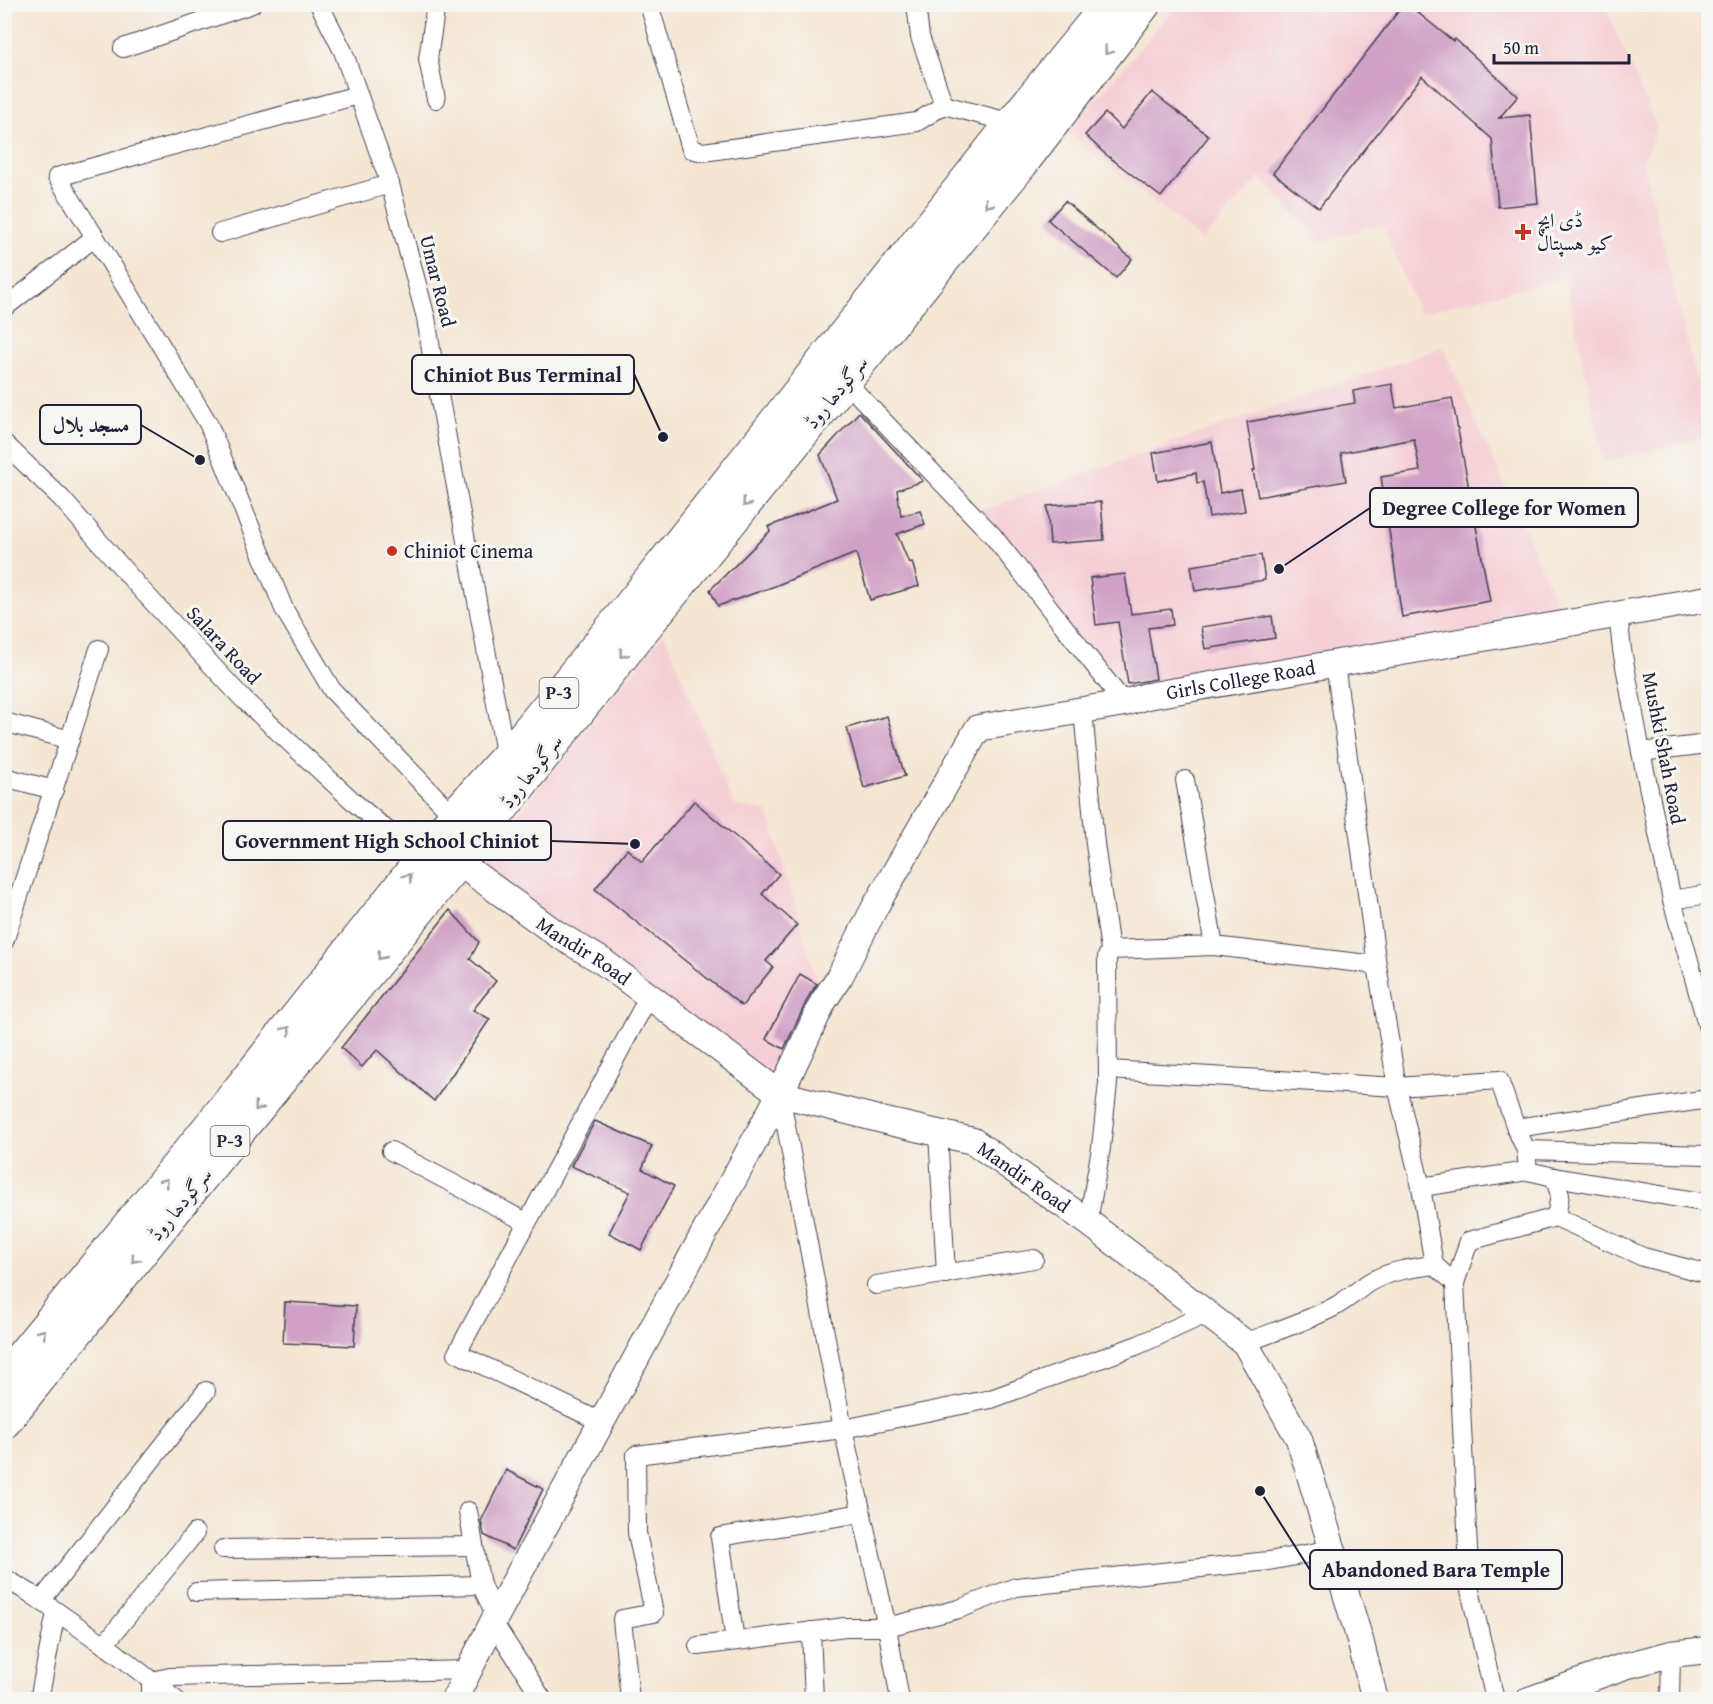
<svg xmlns="http://www.w3.org/2000/svg" width="1713" height="1704" viewBox="0 0 1713 1704" font-family="'Gentium Book Plus',Amiri,serif">
<style>
.built{fill:#f6cfd6}
.building{fill:#d0a0c6}
.lines{fill:none;stroke-linecap:round;stroke-linejoin:round}
.street-casing{stroke:#423f52;stroke-width:20}
.secondary-casing{stroke:#423f52;stroke-width:28}
.highway-casing{stroke:#423f52;stroke-width:35}
.street{stroke:#fff;stroke-width:18}
.secondary{stroke:#fff;stroke-width:26}
.highway{stroke:#fff;stroke-width:33}
.oneway{stroke:#9c9ca7}
.poi-dot{fill:#c8321e;stroke:#f6f6f2;stroke-width:2}
.labels{text-anchor:middle;stroke-width:6;stroke-linejoin:round;paint-order:stroke}
.shield{fill:#f6f6f2;stroke:#626272;stroke-width:1.5}
.shield-label{font-size:18px;font-weight:bold;fill:#22223b}
.poi-label{font-size:20px;fill:#22223b;stroke:#f6f6f2;text-anchor:start}
.street-label{font-size:20px;fill:#22223b;stroke:#f6f6f2}
.leader{fill:none;stroke:#22223b;stroke-width:2}
.callout-dot{fill:#22223b;stroke:#f6f6f2;stroke-width:2}
.callout{fill:#f6f6f2;stroke:#22223b;stroke-width:2}
.callout-label{font-size:21px;text-anchor:middle;font-weight:bold;fill:#22223b}
</style>
<rect width="100%" height="100%" fill="#f6f6f2"/>
<filter id="ink" filterUnits="userSpaceOnUse"><feTurbulence type="fractalNoise" baseFrequency=".0167" numOctaves="2"/><feDisplacementMap in="SourceGraphic" scale="12" xChannelSelector="R" yChannelSelector="G"/><feConvolveMatrix kernelMatrix="1 2 1 2 8 2 1 2 1" color-interpolation-filters="sRGB"/></filter>
<filter id="wash" filterUnits="userSpaceOnUse"><feTurbulence type="fractalNoise" baseFrequency=".008" numOctaves="4" result="noise"/><feDisplacementMap in="SourceGraphic" scale="24" xChannelSelector="R" yChannelSelector="G"/><feGaussianBlur stdDeviation="1.35" result="paint"/><feColorMatrix in="noise" values="0 0 0 0 0 0 0 0 0 0 0 0 0 0 0 0 0 1.4 0 .05"/><feComposite in="paint" operator="in"/></filter>
<g filter="url(#wash)">
<rect width="100%" height="100%" fill="#f5e6d3"/>
<!-- built -->
<g class="built">
<polygon points="1176,5 1605,5 1657,128 1643,162 1708,427 1708,436 1604,462 1565,277 1419,314 1382,223 1320,242 1260,177 1202,241 1069,132"/>
<polygon points="1443,347 1566,623 1124,703 972,514"/>
<polygon points="664,633 734,805 768,812 823,1002 780,1094 467,877"/>
</g>
<g id="blocks">
<!-- building -->
<g class="building">
<polygon points="1404,4 1407,4 1453,41 1455,39 1518,96 1499,118 1530,115 1538,203 1498,207 1492,139 1422,76 1319,208 1273,173"/>
<polygon points="1152,92 1209,136 1161,197 1104,153 1085,135 1105,113 1122,129"/>
<polygon points="1065,201 1132,259 1116,278 1048,220"/>
<polygon points="1392,384 1396,408 1452,398 1490,601 1402,617 1381,477 1420,471 1414,439 1341,453 1346,481 1258,497 1253,470 1255,470 1247,422 1355,403 1353,391"/>
<polygon points="859,412 923,481 897,490 901,516 920,511 925,524 897,534 909,563 912,562 919,586 870,600 856,553 775,586 718,606 710,590 770,531 768,527 837,499 820,455"/>
<polygon points="1212,442 1220,493 1241,489 1245,511 1209,517 1203,482 1197,483 1196,473 1158,481 1153,453"/>
<polygon points="1101,502 1104,540 1050,544 1047,506"/>
<polygon points="1261,555 1265,580 1195,591 1191,566"/>
<polygon points="1125,574 1131,614 1171,609 1173,625 1148,628 1156,679 1128,684 1118,622 1096,625 1090,578"/>
<polygon points="1272,616 1275,638 1205,649 1201,627"/>
<polygon points="887,716 905,776 864,788 847,728"/>
<polygon points="694,801 779,874 762,894 797,925 766,961 773,967 742,1006 595,889 627,849 642,862"/>
<polygon points="450,910 479,942 470,959 496,981 473,1010 490,1019 434,1101 377,1050 362,1067 341,1048"/>
<polygon points="800,974 817,984 809,996 784,1049 766,1039"/>
<polygon points="595,1121 652,1146 642,1169 674,1186 641,1250 609,1233 630,1192 571,1166"/>
<polygon points="285,1302 356,1306 354,1346 283,1343"/>
<polygon points="506,1470 543,1489 513,1550 484,1535 481,1521"/>
</g>
</g>
</g>
<g filter="url(#ink)">
<use href="#blocks" fill-opacity="0" stroke="#423f52" stroke-width="1.5"/>
<g class="lines">
<!-- street casing -->
<g class="street-casing">
<g id="street">
<polyline points="319,4 343,51 390,184 426,318 433,362 506,758"/>
<polyline points="436,4 428,59 436,99"/>
<polyline points="649,4 691,149 703,152 917,122 944,105"/>
<polyline points="916,4 920,37 944,105 1012,123"/>
<polyline points="123,48 252,4"/>
<polyline points="358,95 57,177 95,237 208,423 284,609 332,690 454,816"/>
<polyline points="220,233 390,184"/>
<polyline points="4,308 95,237"/>
<polyline points="845,381 993,536 1124,703"/>
<polyline points="4,443 62,499 138,586 243,699 356,804 395,837 434,844"/>
<polyline points="1618,614 1622,650 1641,752 1672,900 1708,1028"/>
<polyline points="1335,664 1377,965 1397,1087 1421,1187 1434,1265 1455,1283"/>
<polyline points="1083,710 1095,844 1110,950 1107,957 1108,1083 1101,1148 1088,1222"/>
<polyline points="4,722 70,740"/>
<polyline points="1641,752 1708,744"/>
<polyline points="4,777 54,790"/>
<polyline points="1185,780 1214,946"/>
<polyline points="1672,900 1708,894"/>
<polyline points="4,942 99,649"/>
<polyline points="1110,950 1214,946 1377,965"/>
<polyline points="1109,1070 1397,1087 1499,1080 1516,1128 1526,1150 1528,1171 1554,1177 1560,1195 1556,1217"/>
<polyline points="780,1094 843,1429 887,1627 900,1700"/>
<polyline points="1516,1128 1708,1099"/>
<polyline points="938,1133 946,1274"/>
<polyline points="1526,1150 1708,1155"/>
<polyline points="391,1151 526,1222"/>
<polyline points="1554,1177 1708,1203"/>
<polyline points="1421,1187 1528,1171"/>
<polyline points="876,1285 1034,1259"/>
<path d="M1245,1343C1273,1332 1307,1321 1334,1307C1347,1300 1357,1291 1368,1283C1388,1271 1411,1268 1434,1265"/>
<polyline points="601,1422 457,1353 649,996"/>
<polyline points="468,1511 481,1585 496,1616"/>
<polyline points="223,1549 474,1546"/>
<polyline points="4,1578 30,1593 116,1653 176,1700"/>
<polyline points="196,1592 481,1585"/>
<polyline points="41,1601 206,1391"/>
<polyline points="493,1622 543,1700"/>
<polyline points="811,1631 814,1700"/>
<polyline points="735,1641 720,1537 861,1513"/>
<polyline points="104,1645 195,1533"/>
<polyline points="698,1646 845,1627 887,1627 959,1609 1016,1587 1269,1561 1332,1549"/>
<polyline points="39,1700 56,1612"/>
<polyline points="151,1700 151,1681 170,1677 468,1670"/>
<polyline points="630,1700 622,1619 654,1613 637,1533 636,1455 843,1429 991,1399 1138,1345 1206,1314"/>
<polyline points="1495,1700 1470,1590 1455,1283 1469,1241 1556,1217 1643,1257 1708,1274"/>
<polyline points="1670,1700 1671,1654"/>
</g>
</g>
<!-- secondary casing -->
<g class="secondary-casing">
<g id="secondary">
<path id="s1" d="M458,862L557,934L602,961L780,1094L890,1122L973,1141L1088,1222L1245,1343L1299,1439L1360,1640L1375,1700"/>
<path id="s2" d="M454,1700L496,1616L780,1094L823,1002L840,976L875,907L978,728L1124,703L1147,696L1708,599"/>
<polyline points="1529,1700 1625,1666 1671,1654 1708,1650"/>
</g>
</g>
<!-- highway casing -->
<g class="highway-casing">
<g id="highway">
<polyline points="4,1378 216,1119 434,844 454,816 506,758 626,611 1012,123 1109,4"/>
<polyline points="4,1422 237,1133 494,818 644,628 1021,164 1144,4"/>
</g>
</g>
<!-- street -->
<use href="#street" class="street"/>
<!-- secondary -->
<use href="#secondary" class="secondary"/>
<!-- highway -->
<use href="#highway" class="highway"/>
</g>
<!-- one-way arrows -->
<defs><path id="oneway-chevron" d="M-2-3.5L2.5 0L-2 3.5" fill="none" stroke-width="1.6" stroke-linecap="round" stroke-linejoin="round" transform="scale(1.5)"/></defs>
<g class="oneway">
<use href="#oneway-chevron" transform="translate(1108 51) rotate(128)"/>
<use href="#oneway-chevron" transform="translate(988 204) rotate(129)"/>
<use href="#oneway-chevron" transform="translate(746 503) rotate(129)"/>
<use href="#oneway-chevron" transform="translate(623 654) rotate(128)"/>
<use href="#oneway-chevron" transform="translate(408 877) rotate(-52)"/>
<use href="#oneway-chevron" transform="translate(381 956) rotate(129)"/>
<use href="#oneway-chevron" transform="translate(287 1030) rotate(-52)"/>
<use href="#oneway-chevron" transform="translate(258 1107) rotate(129)"/>
<use href="#oneway-chevron" transform="translate(165 1182) rotate(-51)"/>
<use href="#oneway-chevron" transform="translate(135 1259) rotate(129)"/>
<use href="#oneway-chevron" transform="translate(42 1333) rotate(-51)"/>
</g>
</g>
<!-- markers -->
<g class="poi-dot">
<path d="M1520 223h6v6h6v6h-6v6h-6v-6h-6v-6h6z"/>
<circle cx="392" cy="551" r="6"/>
</g>
<g class="labels">
<!-- shield labels -->
<g class="shield">
<rect x="539.5" y="678" width="39" height="30" rx="4.5"/>
<rect x="210.5" y="1126" width="39" height="30" rx="4.5"/>
</g>
<g class="shield-label">
<text x="559" y="699">P-3</text>
<text x="230" y="1147">P-3</text>
</g>
<!-- poi labels -->
<g class="poi-label">
<text x="1537" y="227">ڈی ایچ<tspan x="1537" dy="23">کیو ہسپتال</tspan></text>
<text x="404" y="558">Chiniot Cinema</text>
</g>
<!-- street labels -->
<g class="street-label">
<text transform="translate(438 281) rotate(76)" y="7">Umar Road</text>
<text transform="translate(836 392) rotate(-51)" y="7">سرگودھا روڈ</text>
<text transform="translate(224 645) rotate(47)" y="7">Salara Road</text>
<text dy="7" stroke="none"><textPath href="#s2" startOffset="1372">Girls College Road</textPath></text>
<text transform="translate(1664 748) rotate(79)" y="7">Mushki Shah Road</text>
<text transform="translate(531 771) rotate(-52)" y="7">سرگودھا روڈ</text>
<text dy="7" stroke="none"><textPath href="#s1" startOffset="154">Mandir Road</textPath></text>
<text dy="7" stroke="none"><textPath href="#s1" startOffset="658">Mandir Road</textPath></text>
<text transform="translate(180 1204) rotate(-51)" y="7">سرگودھا روڈ</text>
</g>
</g>
<!-- callouts -->
<path class="leader" d="M663 437L634 374M200 460L141 425M1279 569L1370 508M635 844L551 841M1260 1491L1310 1570"/>
<g class="callout-dot">
<circle cx="663" cy="437" r="6"/>
<circle cx="200" cy="460" r="6"/>
<circle cx="1279" cy="569" r="6"/>
<circle cx="635" cy="844" r="6"/>
<circle cx="1260" cy="1491" r="6"/>
</g>
<g class="callout">
<rect x="412" y="355" width="222" height="39" rx="6"/>
<rect x="40" y="405" width="101" height="39" rx="6"/>
<rect x="1370" y="488" width="268" height="39" rx="6"/>
<rect x="223" y="821" width="328" height="39" rx="6"/>
<rect x="1310" y="1550" width="252" height="39" rx="6"/>
</g>
<g class="callout-label">
<text x="523" y="382">Chiniot Bus Terminal</text>
<text x="91" y="432">مسجد بلال</text>
<text x="1504" y="515">Degree College for Women</text>
<text x="387" y="848">Government High School Chiniot</text>
<text x="1436" y="1577">Abandoned Bara Temple</text>
</g>
<!-- margin -->
<rect width="1713" height="1704" fill="none" stroke="#f6f6f2" stroke-width="24"/>
<!-- scale -->
<path d="M1494 54v9h135v-9" fill="none" stroke="#22223b" stroke-width="3"/>
<text x="1503" y="54" font-size="18" fill="#22223b" stroke="#f6f6f2" stroke-width="4.5" paint-order="stroke">50 m</text>
</svg>
